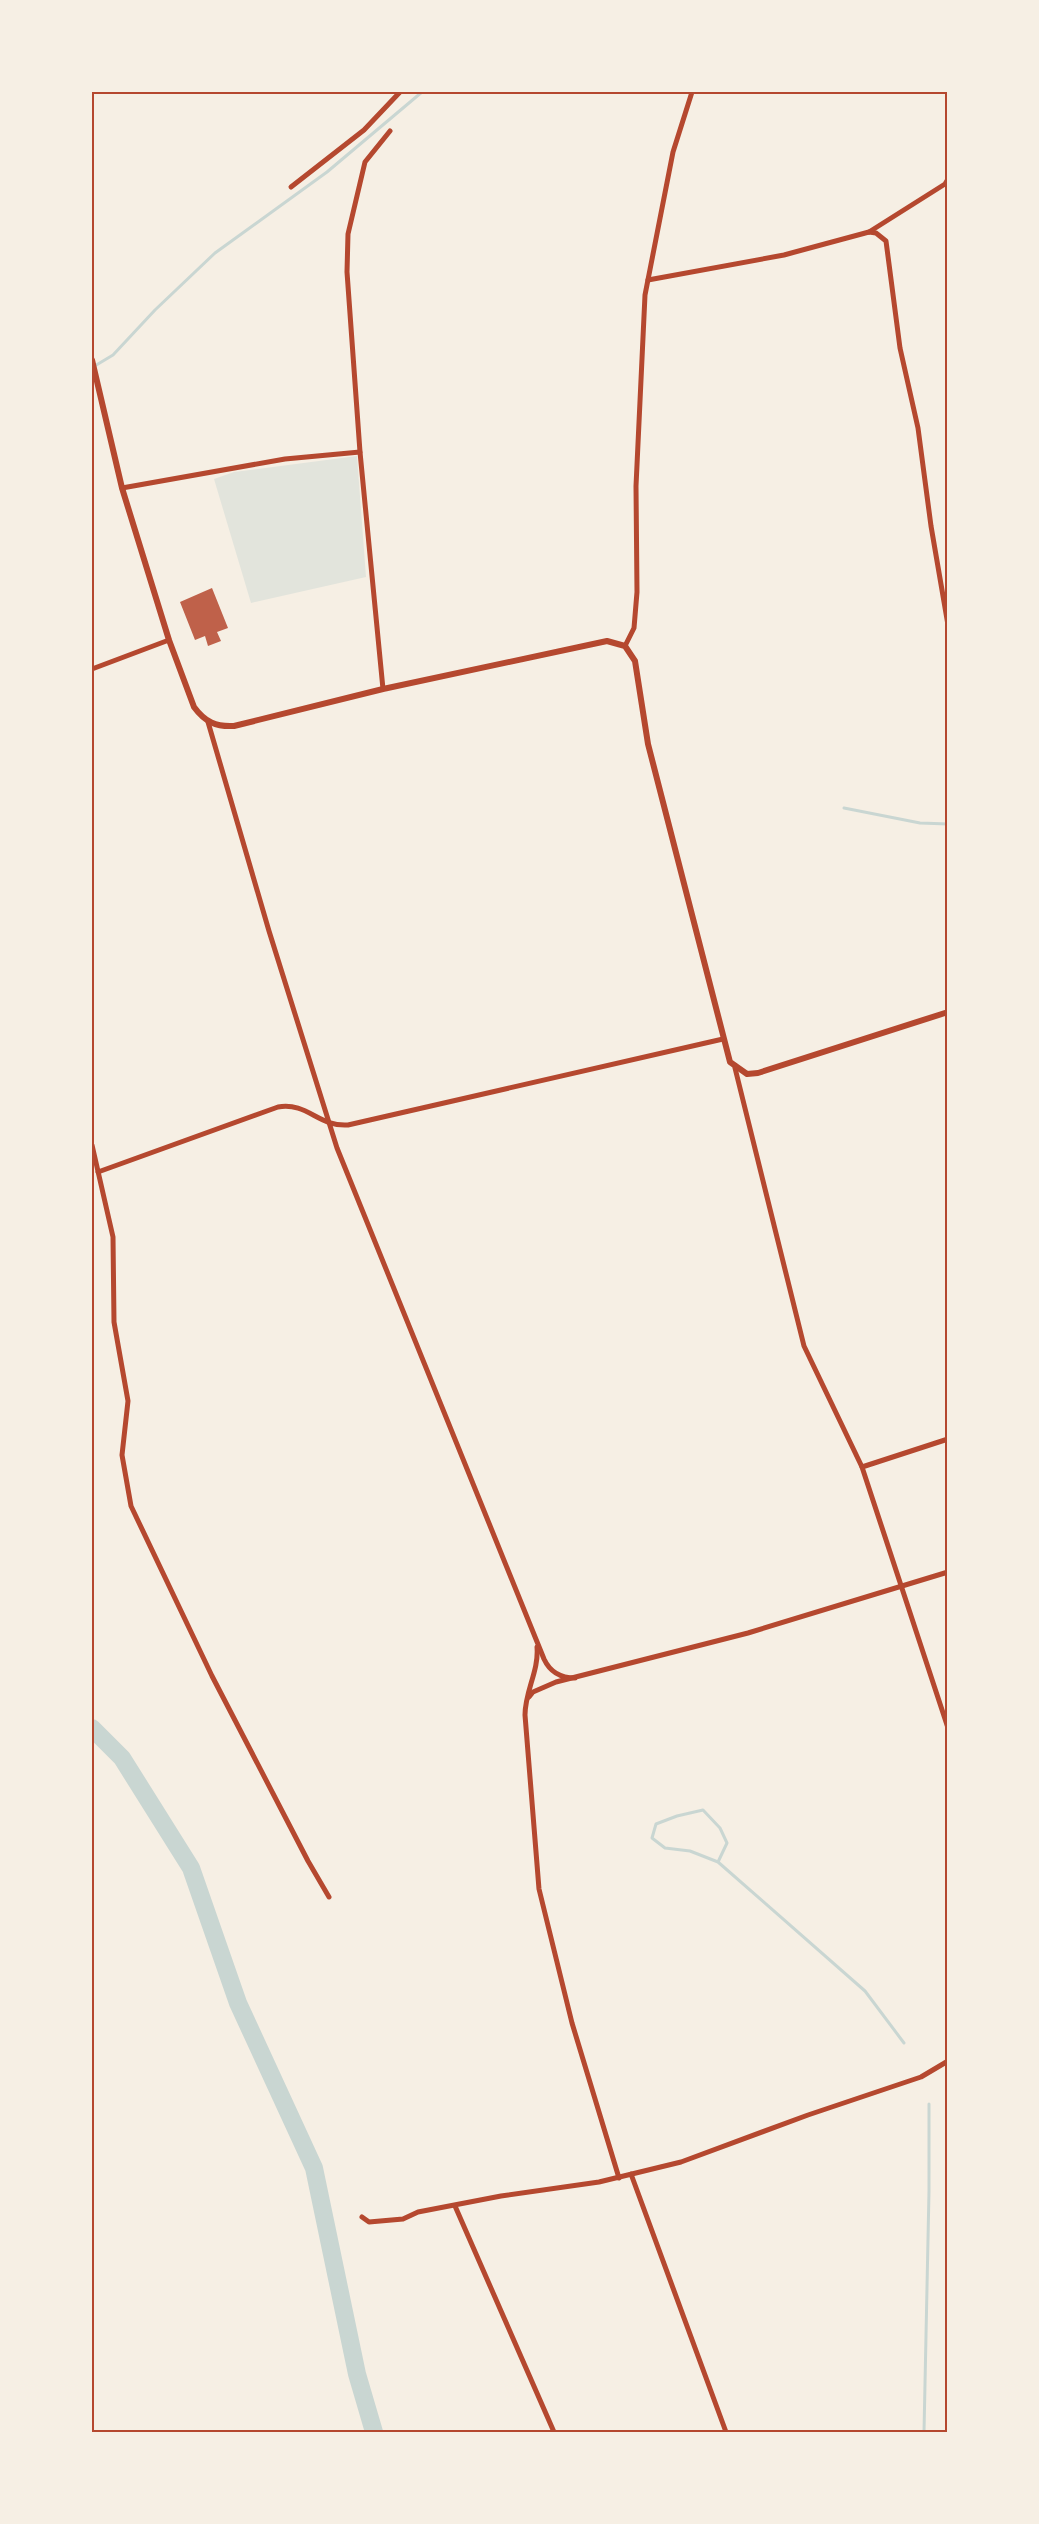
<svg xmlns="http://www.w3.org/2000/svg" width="1039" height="2524" viewBox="0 0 1039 2524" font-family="'Golos Text',sans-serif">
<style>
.green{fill:#e2e4dc}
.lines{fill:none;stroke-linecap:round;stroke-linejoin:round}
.stream{stroke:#c9d6d2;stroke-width:3}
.river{stroke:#c9d6d2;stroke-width:18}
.building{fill:#bf614a}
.minor{stroke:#b5482f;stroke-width:5}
.tertiary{stroke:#b5482f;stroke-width:6}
.neatline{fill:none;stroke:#b5482f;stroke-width:2}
</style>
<rect width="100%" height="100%" fill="#f6efe4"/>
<!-- green -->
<polygon class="green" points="357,456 366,577 251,603 214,479 234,472"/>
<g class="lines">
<!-- stream -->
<g class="stream">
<polyline points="93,367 113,355 155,310 215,253 327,172 422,92"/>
<polyline points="844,808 920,823 948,824"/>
<polyline points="718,1862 727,1843 720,1828 703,1810 677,1816 656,1824 652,1838 665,1848 690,1851 718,1862 865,1991 904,2043"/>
<polyline points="924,2432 929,2191 929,2104"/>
</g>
<!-- river -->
<polyline class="river" points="92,1728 122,1758 191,1868 238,2003 314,2168 357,2374 374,2432"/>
</g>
<!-- building -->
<polygon class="building" points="212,588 228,628 217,632 221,641 208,646 205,636 195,640 180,602"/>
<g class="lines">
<!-- minor -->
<g class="minor">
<polyline points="291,187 364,130 400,92"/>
<polyline points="869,232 945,184 948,179"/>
<polyline points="648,280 784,255 869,232 876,233 886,241 900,348 918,428 931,526 948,625"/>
<polyline points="122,488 285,459 360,452"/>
<polyline points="625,646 634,628 637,592 636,486 645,295 673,152 692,92"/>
<polyline points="92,669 169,640"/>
<polyline points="383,689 360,452 347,272 348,234 365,162 390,131"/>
<path d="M208,722L269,931L337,1148L544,1659C550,1672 560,1678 575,1678"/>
<polyline points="735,1068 804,1346 862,1467 948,1728"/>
<polyline points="92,1145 113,1237 114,1322 128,1401 122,1455 131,1506 212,1676 308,1861 329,1897"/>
<path d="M98,1172L278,1107C308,1102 318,1127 348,1125L723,1039"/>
<polyline points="862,1467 948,1439"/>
<path d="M537,1647C539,1671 525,1691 525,1715L539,1889L572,2023L619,2178"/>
<polyline points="529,1697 533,1692 556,1682 748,1633 948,1572"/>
<polyline points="631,2174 726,2432"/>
<polyline points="455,2206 554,2432"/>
<polyline points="362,2217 369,2222 403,2219 418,2212 501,2196 599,2182 681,2162 808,2115 921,2077 948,2061"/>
</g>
<!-- tertiary -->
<path class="tertiary" d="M92,360L122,488L169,640L194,707C205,722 216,727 234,726L383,689L607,641L625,646L635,661L648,744L730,1062L747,1074L758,1073L948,1012"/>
</g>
<!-- border -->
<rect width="1039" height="2524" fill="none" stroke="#f6efe4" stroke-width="186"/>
<rect x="93" y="93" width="853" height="2338" class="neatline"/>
</svg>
